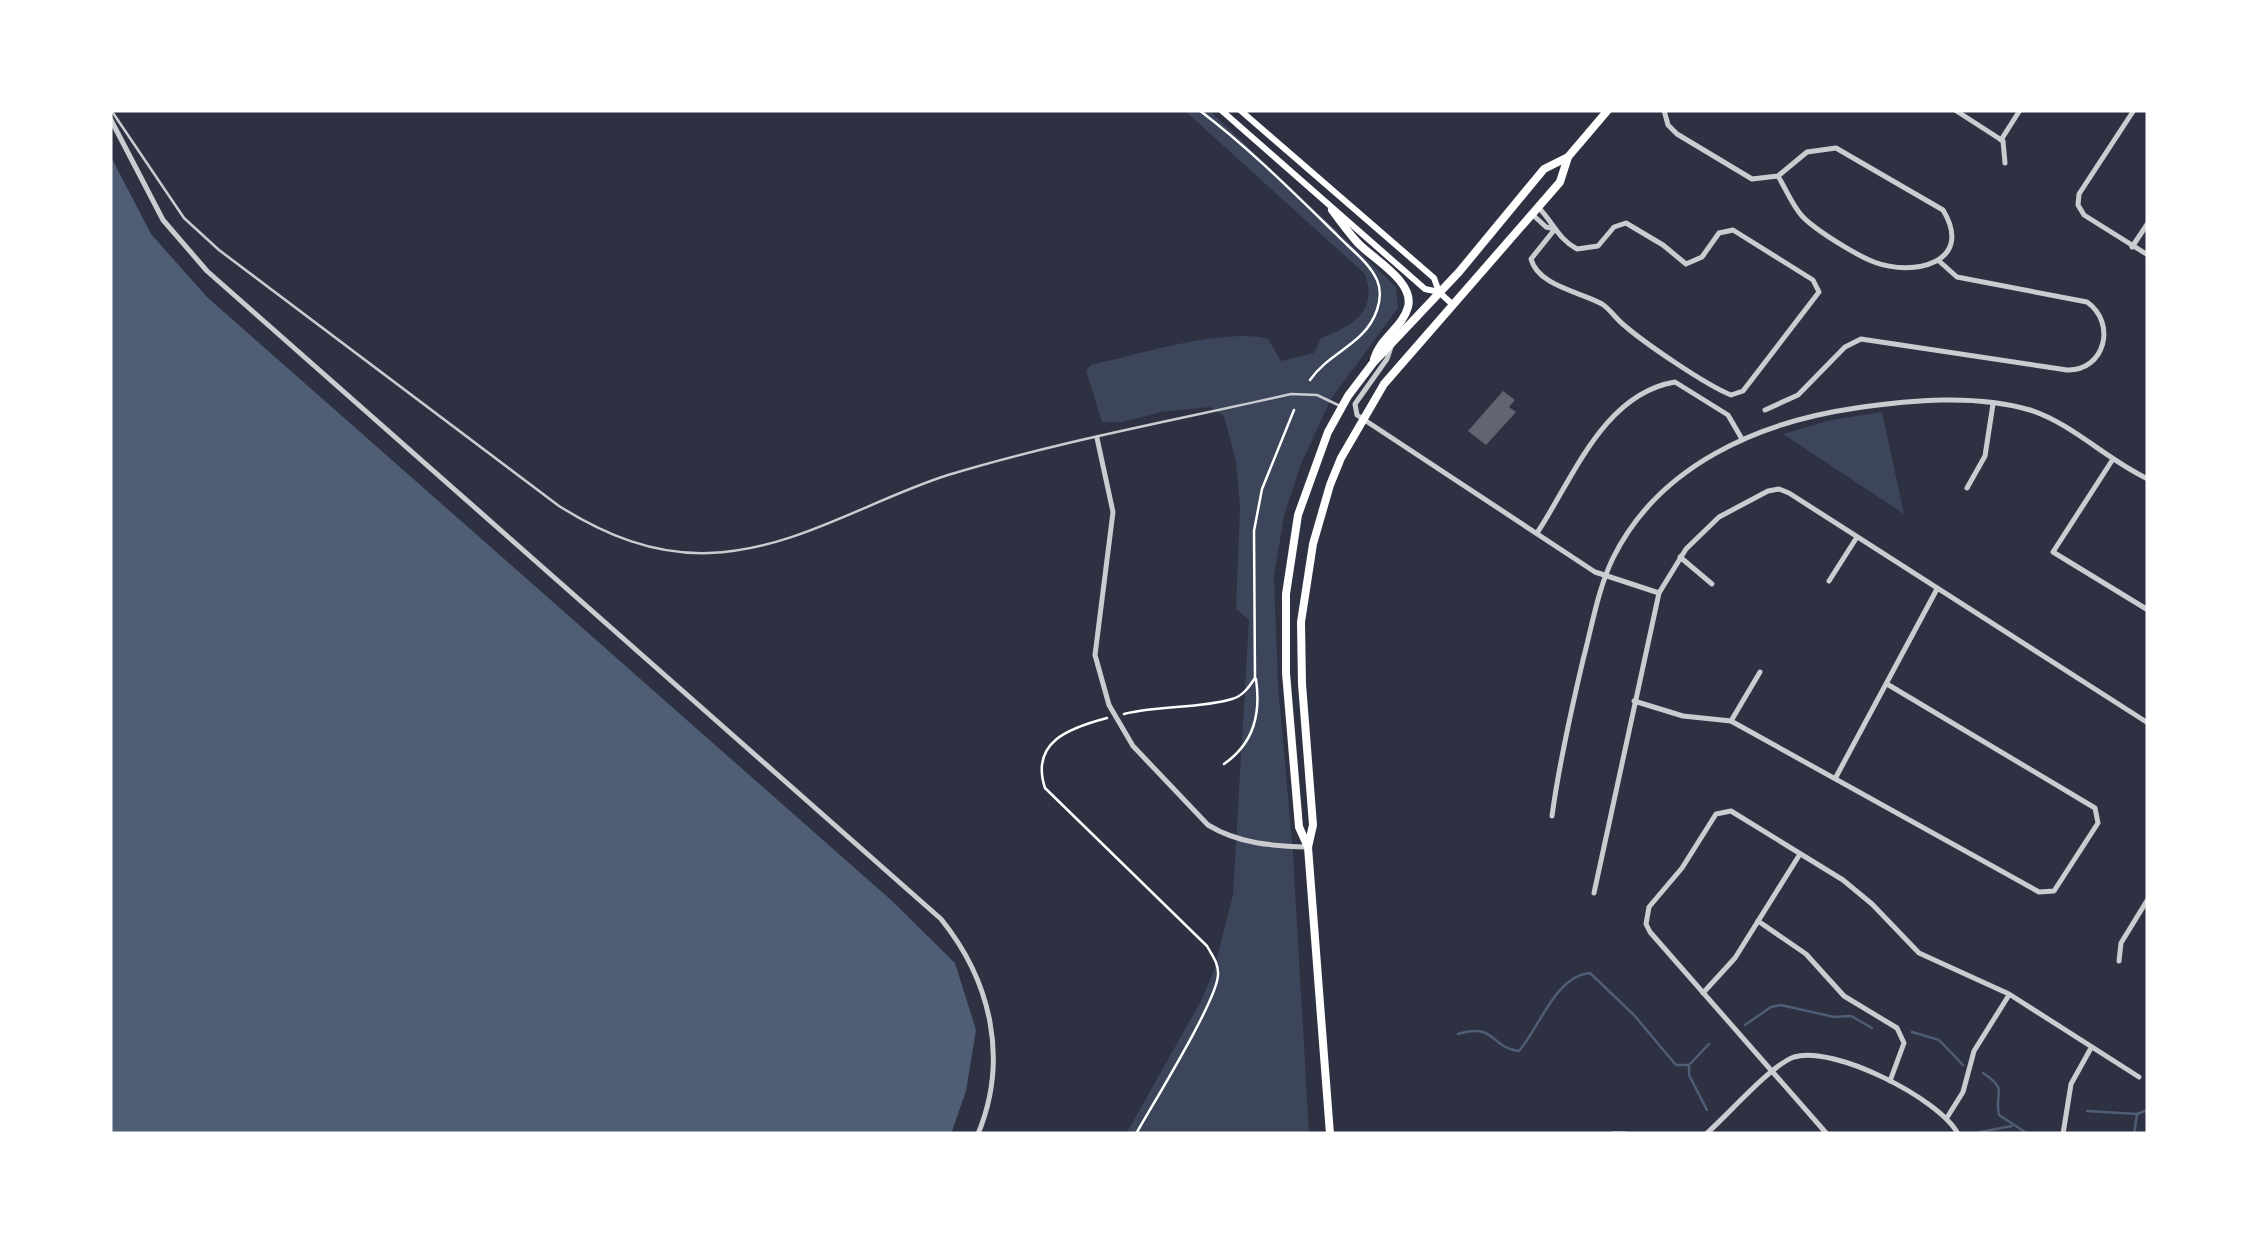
<svg xmlns="http://www.w3.org/2000/svg" width="2258" height="1244" viewBox="0 0 2258 1244" font-family="Raleway,sans-serif">
<style>
.green{fill:#3c4559}
.water{fill:#4f5d75}
.lines{fill:none;stroke-linecap:round;stroke-linejoin:round}
.stream{stroke:#4f5d75;stroke-width:2.5}
.building{fill:#626471}
.path{stroke:#fff;stroke-width:2.5}
.service{stroke:#caccd0;stroke-width:2.5}
.minor{stroke:#caccd0;stroke-width:5}
.secondary{stroke:#fff;stroke-width:6}
.primary{stroke:#fff;stroke-width:8}
</style>
<rect width="100%" height="100%" fill="#2d3142"/>
<!-- green -->
<g class="green">
<path d="M1184,110H1209L1396,287L1398,308L1331,399L1301,464L1284,516L1274,576L1278,685L1293,853L1309,1134H1126L1201,1001L1213,973L1233,895L1249,620L1236,609L1240,507L1236,462L1224,416L1210,407L1161,412L1122,422H1102L1086,370L1091,365C1135,355 1227,327 1268,339L1281,361L1314,353L1321,338C1353,326 1378,312 1365,274Z"/>
<polygon points="1882,412 1904,514 1783,434 1831,420"/>
</g>
<!-- water -->
<polygon class="water" points="110,155 151,234 207,297 891,900 955,963 976,1030 966,1091 951,1134 110,1134"/>
<g class="lines">
<!-- stream -->
<g class="stream">
<polyline points="1745,1025 1771,1007 1781,1005 1834,1017 1851,1016 1872,1028"/>
<polyline points="1912,1032 1939,1040 1963,1065"/>
<path d="M1458,1034C1496,1022 1490,1048 1519,1051C1540,1027 1555,976 1590,973L1634,1015L1676,1065H1689L1709,1044"/>
<polyline points="1689,1066 1689,1075 1707,1110"/>
<path d="M1983,1073C2009,1090 1994,1092 1999,1115L2028,1134"/>
<polyline points="2087,1111 2137,1114"/>
<polyline points="1980,1132 2012,1126"/>
<polyline points="2134,1134 2137,1114 2148,1110"/>
</g>
</g>
<!-- building -->
<polygon class="building" points="1503,391 1515,400 1509,407 1516,412 1486,445 1468,431"/>
<g class="lines">
<!-- path -->
<g class="path">
<path d="M1199,110C1248,147 1292,191 1336,234C1349,248 1369,262 1377,280C1381,289 1380,301 1377,310C1365,345 1330,351 1310,380"/>
<path d="M1124,714C1159,705 1199,709 1232,699C1243,696 1249,687 1255,678L1254,531L1262,489L1294,410"/>
<path d="M1107,718C1069,728 1030,742 1045,788L1207,946C1212,955 1219,964 1218,975C1217,1001 1152,1105 1136,1134"/>
<path d="M1224,764C1254,743 1261,714 1256,679"/>
</g>
<!-- service -->
<path class="service" d="M111,110L184,218L219,250L559,506C605,535 654,555 709,553C795,550 869,500 948,475C1060,441 1177,420 1291,394L1317,395L1338,405"/>
<!-- minor -->
<g class="minor">
<path d="M1664,110L1668,125L1677,134L1752,179L1778,176L1807,152L1836,148L1943,210C1975,263 1913,277 1874,262C1856,255 1815,230 1802,216C1792,205 1786,189 1778,176"/>
<polyline points="1955,110 2003,141 2005,163"/>
<polyline points="2134,110 2079,194 2078,205 2084,215 2148,255"/>
<path d="M110,118L163,220L207,271L941,919C991,981 1009,1059 978,1134"/>
<polyline points="2001,140 2020,110"/>
<path d="M1538,207C1553,222 1558,239 1577,249L1598,246L1614,227L1626,223L1663,245L1686,264L1702,257L1719,233L1733,230L1813,280L1819,292L1743,391L1731,395C1706,385 1646,344 1625,326C1616,319 1611,310 1602,304C1581,292 1538,286 1531,259L1555,229"/>
<polyline points="1533,215 1546,227 1555,229"/>
<polyline points="2132,247 2148,223"/>
<polyline points="1391,347 1387,359 1355,404 1357,415 1595,572 1659,593"/>
<path d="M1765,410L1798,395L1845,347L1861,339L2067,370C2105,371 2117,323 2087,302L1957,277L1939,261"/>
<path d="M1097,438L1113,512L1095,655L1109,705L1133,746L1208,825C1239,844 1273,846 1308,847"/>
<polyline points="2113,459 2053,552 2148,610"/>
<polyline points="1967,488 1985,456 1993,404"/>
<path d="M1537,533C1573,479 1603,394 1675,382L1728,415L1742,439"/>
<polyline points="1680,557 1712,584"/>
<polyline points="1829,581 1857,537"/>
<polyline points="1634,701 1683,716 1731,721 2039,892 2054,891 2098,823 2095,808 1887,684"/>
<polyline points="1731,721 1760,672"/>
<polyline points="1836,777 1937,589"/>
<path d="M1552,816C1559,764 1571,711 1583,660C1592,626 1598,589 1613,558C1659,465 1759,422 1856,408C1910,400 1976,394 2030,410C2073,424 2107,460 2148,479"/>
<polyline points="1594,893 1659,593 1686,549 1719,517 1768,491 1779,489 1789,493 2148,723"/>
<polyline points="1758,921 1806,954 1844,996 1897,1028 1904,1043 1890,1081"/>
<polyline points="2119,961 2121,943 2148,899"/>
<polyline points="1703,993 1735,958 1800,854"/>
<polyline points="1948,1116 1963,1092 1974,1051 2009,995"/>
<polyline points="1613,1134 1626,1134"/>
<path d="M1706,1134C1727,1116 1771,1065 1794,1057C1834,1045 1940,1099 1958,1134"/>
<polyline points="1827,1134 1650,932 1646,924 1649,907 1682,868 1716,814 1731,811 1843,880 1872,904 1919,953 2009,994 2139,1077"/>
<polyline points="2063,1134 2071,1084 2091,1048"/>
</g>
<!-- secondary -->
<g class="secondary">
<polyline points="1221,110 1425,289 1439,292"/>
<polyline points="1240,110 1434,278 1439,292 1452,304"/>
</g>
<!-- primary -->
<g class="primary">
<path d="M1332,210C1340,221 1348,232 1357,242C1371,258 1415,281 1408,307C1403,327 1380,338 1374,359"/>
<polyline points="1308,847 1299,827 1286,673 1286,594 1298,515 1328,432 1348,396 1373,363 1459,272 1544,169 1568,157 1608,110"/>
<polyline points="1330,1134 1308,847 1313,825 1302,684 1301,622 1313,544 1330,485 1341,458 1384,384 1560,182 1568,157"/>
</g>
</g>
<!-- border -->
<rect width="2258" height="1244" fill="none" stroke="#ffffff" stroke-width="225"/>
</svg>
